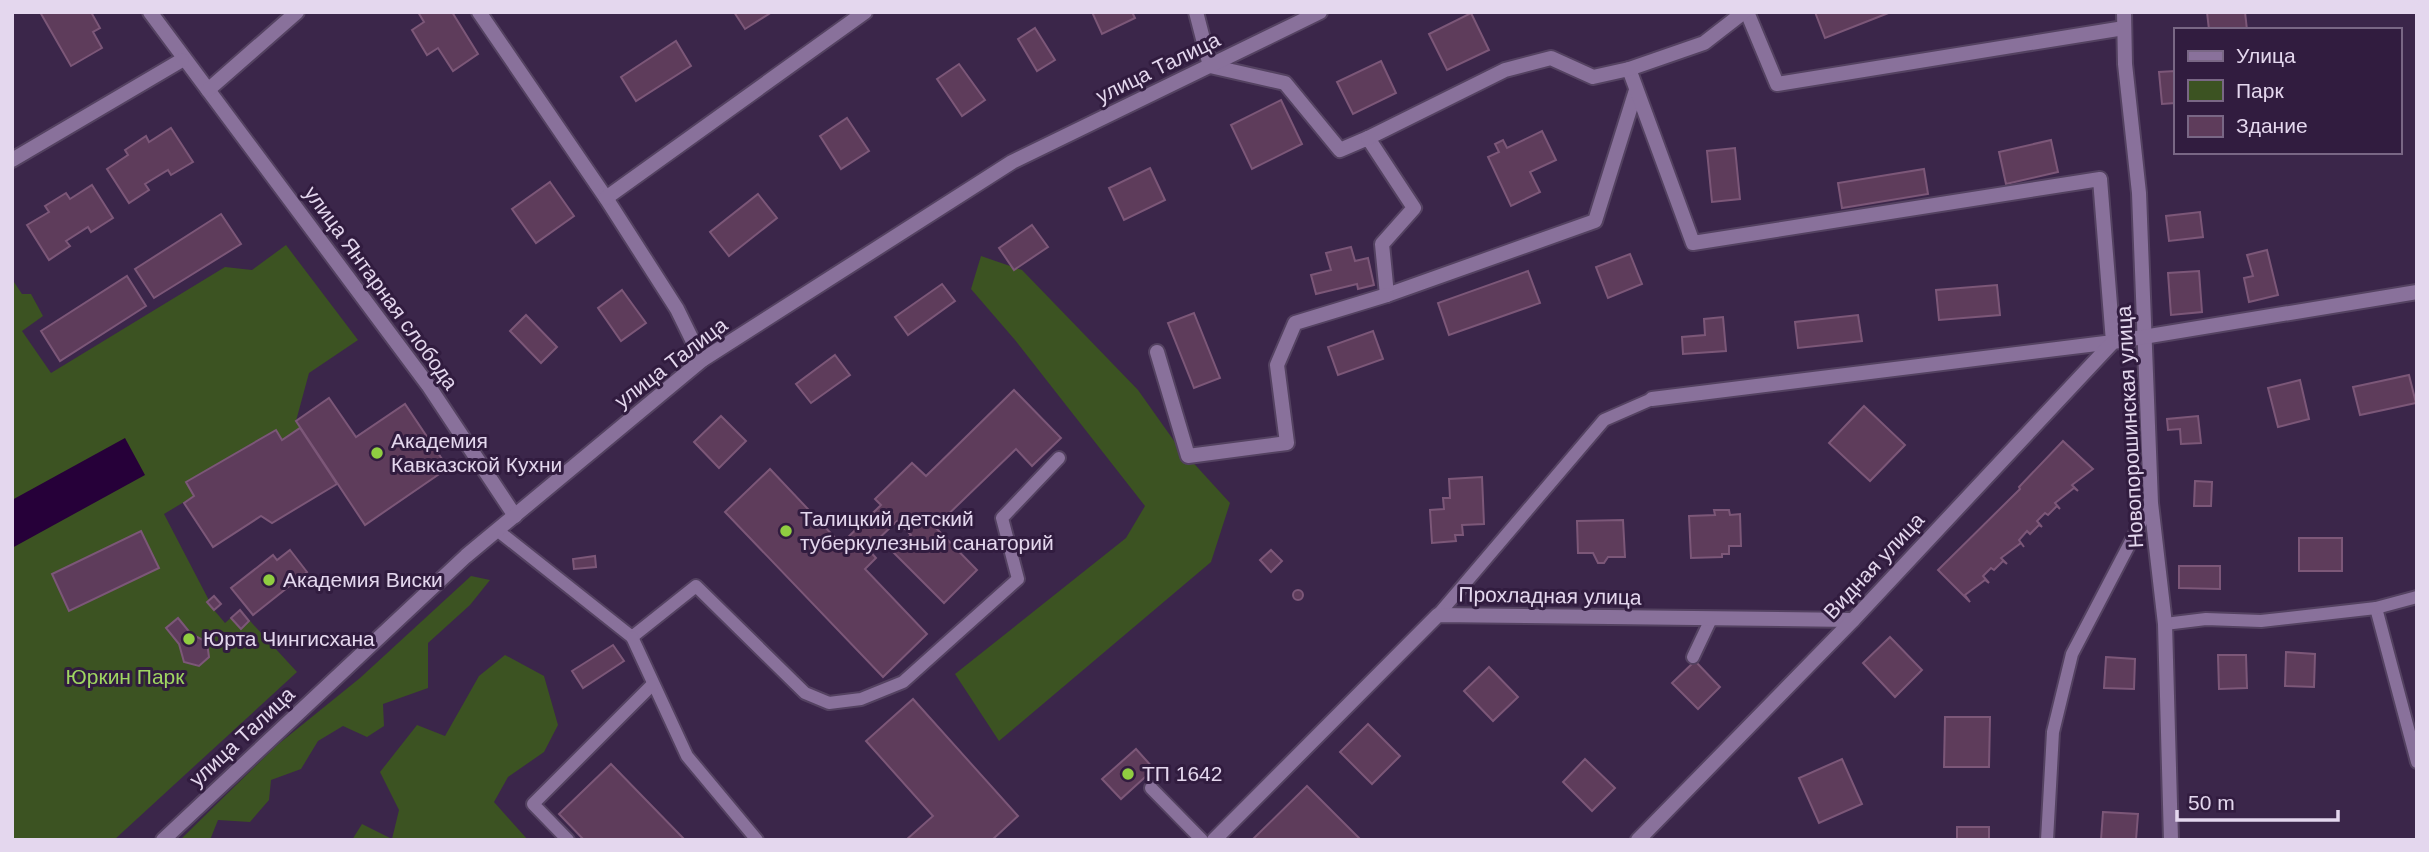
<svg xmlns="http://www.w3.org/2000/svg" width="2429" height="852" viewBox="0 0 2429 852" font-family="Arial,sans-serif">
<style>
.green{fill:#3c5322}
.water{fill:#260039}
.building{fill:#5e3c5b;stroke:#7c5778;stroke-width:2}
.lines{fill:none;stroke-linecap:round;stroke-linejoin:round}
.service-casing{stroke:#544261;stroke-width:16}
.minor-casing{stroke:#544261;stroke-width:18}
.tertiary-casing{stroke:#544261;stroke-width:18}
.service{stroke:#89719b;stroke-width:12}
.minor{stroke:#89719b;stroke-width:14}
.tertiary{stroke:#89719b;stroke-width:14}
.poi-dot{fill:#90cd41;stroke:#311c3f;stroke-width:2.5}
.labels{text-anchor:middle;stroke-width:6;stroke-linejoin:round;paint-order:stroke}
.street-label{font-size:21px;fill:#e4d7ee;stroke:#311c3f}
.poi-label{font-size:21px;fill:#e4d7ee;stroke:#311c3f;text-anchor:start}
.park-label{font-size:21px;fill:#9fd661;stroke:#311c3f}
</style>
<rect width="100%" height="100%" fill="#3b264a"/>
<!-- green -->
<g class="green">
<polygon points="286,245 358,340 309,373 296,421 300,428 282,440 275,430 186,482 194,496 164,514 214,610 225,623 240,610 297,672 114,840 12,840 12,279 22,294 31,294 43,316 22,331 51,373 225,267 252,270"/>
<polygon points="981,256 1022,270 1138,390 1177,445 1230,503 1211,562 999,741 955,674 1126,538 1145,506 1015,340 971,289"/>
<polygon points="471,576 490,580 470,605 428,643 428,688 383,704 384,726 367,737 343,726 318,741 301,769 271,780 269,800 250,822 218,820 210,840 180,840 276,746 360,678"/>
<polygon points="505,655 544,676 558,725 544,752 508,777 494,802 528,840 352,840 362,824 392,839 399,810 380,772 417,725 445,736 479,676"/>
</g>
<!-- water -->
<polygon class="water" points="125,438 145,475 12,548 12,500"/>
<!-- building -->
<g class="building">
<polygon points="40,12 91,12 100,28 93,32 102,48 71,66"/>
<polygon points="418,12 452,12 478,54 453,71 438,48 427,55 412,30 424,22"/>
<polygon points="734,12 772,12 745,29"/>
<polygon points="1092,12 1132,12 1135,18 1102,34"/>
<polygon points="1815,12 1891,12 1825,38"/>
<polygon points="2207,12 2245,12 2247,30 2209,30"/>
<polygon points="1471,13 1489,50 1447,70 1429,34"/>
<polygon points="1035,28 1055,60 1037,71 1018,39"/>
<polygon points="676,41 691,66 636,101 621,77"/>
<polygon points="1381,61 1396,93 1353,114 1337,82"/>
<polygon points="959,64 985,100 962,116 937,79"/>
<polygon points="2175,71 2175,103 2162,104 2159,72"/>
<polygon points="1281,100 1302,144 1252,169 1231,125"/>
<polygon points="847,118 869,151 841,169 820,136"/>
<polygon points="171,128 193,162 171,175 168,170 145,184 149,190 129,203 107,169 128,155 125,150 146,136 149,142"/>
<polygon points="1542,131 1556,160 1530,172 1540,192 1511,206 1488,157 1499,152 1495,144 1503,140 1507,148"/>
<polygon points="2051,140 2058,172 2006,184 1999,152"/>
<polygon points="1735,148 1740,199 1712,202 1707,151"/>
<polygon points="1150,168 1165,200 1124,220 1109,188"/>
<polygon points="1924,169 1928,194 1842,208 1838,183"/>
<polygon points="550,182 574,216 536,243 512,209"/>
<polygon points="92,185 113,218 91,232 88,227 66,241 70,246 49,260 27,225 49,212 45,206 66,193 70,199"/>
<polygon points="758,194 777,218 729,256 710,232"/>
<polygon points="2200,212 2203,237 2169,241 2166,216"/>
<polygon points="221,214 241,244 154,298 135,269"/>
<polygon points="1032,225 1048,247 1014,270 999,248"/>
<polygon points="1351,247 1355,261 1368,258 1374,285 1358,289 1357,284 1316,294 1311,275 1331,270 1326,253"/>
<polygon points="2267,250 2278,295 2249,302 2244,278 2253,276 2247,255"/>
<polygon points="1630,254 1642,284 1608,298 1596,267"/>
<polygon points="1528,271 1540,303 1449,335 1438,303"/>
<polygon points="2199,271 2202,312 2171,315 2168,273"/>
<polygon points="127,276 146,306 60,361 41,331"/>
<polygon points="942,284 955,301 908,335 895,317"/>
<polygon points="1997,285 2000,315 1939,320 1936,290"/>
<polygon points="622,290 646,323 621,341 598,308"/>
<polygon points="1194,313 1220,378 1194,388 1168,323"/>
<polygon points="526,315 557,347 541,363 510,331"/>
<polygon points="1858,315 1862,341 1798,348 1795,322"/>
<polygon points="1723,317 1726,351 1683,354 1682,337 1705,335 1704,319"/>
<polygon points="1373,331 1383,359 1338,375 1328,347"/>
<polygon points="835,355 850,375 811,403 796,384"/>
<polygon points="2409,375 2416,403 2360,415 2353,387"/>
<polygon points="2300,380 2309,419 2278,427 2268,388"/>
<polygon points="1014,390 1061,438 1032,466 1016,449 935,527 977,570 944,603 893,552 911,535 897,521 868,549 876,558 865,569 927,634 883,677 725,512 770,469 841,544 881,505 875,499 912,463 926,476"/>
<polygon points="329,398 356,437 405,404 448,468 365,525 296,421"/>
<polygon points="1864,406 1905,445 1870,481 1829,443"/>
<polygon points="721,416 746,441 719,468 694,442"/>
<polygon points="2198,416 2201,443 2181,444 2180,429 2168,430 2167,419"/>
<polygon points="300,428 337,484 272,523 261,516 213,547 184,503 194,496 186,482 276,430 282,440"/>
<polygon points="2063,441 2093,469 2072,485 2078,491 2074,488 2055,503 2060,509 2057,506 2048,515 2045,513 2037,521 2042,527 2039,525 2030,534 2027,531 2019,540 2024,547 2021,543 2001,558 2007,564 2003,561 1994,570 1991,568 1983,576 1989,583 1985,580 1965,595 1970,602 1938,570 2020,489 2019,487"/>
<polygon points="1482,477 1484,524 1462,525 1463,535 1455,535 1456,541 1432,543 1430,510 1444,509 1443,498 1450,498 1449,479"/>
<polygon points="2195,481 2212,482 2211,506 2194,506"/>
<polygon points="1714,510 1729,510 1730,515 1740,514 1741,546 1729,546 1729,554 1722,554 1722,557 1691,558 1689,516 1715,515"/>
<polygon points="1623,520 1625,557 1608,557 1604,563 1598,563 1593,553 1578,553 1577,521"/>
<polygon points="141,531 159,568 69,611 52,574"/>
<rect x="2299" y="538" width="43" height="33"/>
<polygon points="290,550 307,572 253,615 231,588 273,555 277,560"/>
<polygon points="1271,550 1282,561 1271,572 1260,560"/>
<polygon points="595,556 596,567 574,569 573,559"/>
<polygon points="2179,566 2220,566 2220,589 2179,588"/>
<circle cx="1298" cy="595" r="5"/>
<polygon points="214,596 221,604 214,610 207,602"/>
<polygon points="240,610 249,621 241,629 231,618"/>
<polygon points="178,618 191,634 207,642 209,657 199,666 184,662 179,644 166,628"/>
<polygon points="1890,637 1922,670 1895,697 1863,663"/>
<polygon points="613,645 624,661 583,688 572,671"/>
<polygon points="2286,652 2315,654 2314,687 2285,686"/>
<polygon points="2218,655 2246,655 2247,688 2219,689"/>
<polygon points="2106,657 2135,659 2134,689 2104,688"/>
<polygon points="1695,661 1720,687 1698,709 1672,683"/>
<polygon points="1489,667 1518,697 1493,721 1464,691"/>
<polygon points="913,699 1018,816 992,840 906,840 933,816 866,741"/>
<polygon points="1945,717 1990,717 1989,767 1944,767"/>
<polygon points="1368,724 1400,756 1372,784 1340,752"/>
<polygon points="1136,749 1154,769 1121,799 1102,779"/>
<polygon points="1585,759 1615,788 1592,811 1563,782"/>
<polygon points="1842,759 1862,804 1819,823 1799,778"/>
<polygon points="611,764 685,840 584,840 559,814"/>
<polygon points="1307,786 1361,840 1252,840"/>
<polygon points="2103,812 2138,814 2136,840 2101,840"/>
<rect x="1957" y="827" width="32" height="13"/>
</g>
<g class="lines">
<!-- service casing -->
<g class="service-casing">
<g id="service">
<polyline points="497,530 632,637 696,586 805,693 829,703 861,699 903,682 1018,579 1002,518 1059,458"/>
<polyline points="2376,608 2417,762"/>
<polyline points="1438,615 1604,420 1652,399"/>
<polyline points="2165,624 2206,619 2261,621 2376,608 2417,597"/>
<polyline points="632,637 687,756 757,840"/>
<polyline points="1693,657 1711,619"/>
<polyline points="1151,788 1202,840"/>
<polyline points="568,840 533,804 653,684"/>
<polyline points="2047,840 2053,732 2072,654 2151,503"/>
</g>
</g>
<!-- minor casing -->
<g class="minor-casing">
<g id="minor">
<polyline points="150,12 428,385 515,516"/>
<polyline points="479,12 606,198 677,309 702,360"/>
<polyline points="1196,12 1210,66 1285,83 1340,150 1368,138 1414,208 1382,244 1387,295 1595,221 1636,90"/>
<polyline points="1747,12 1777,84 2124,28"/>
<polyline points="2124,12 2125,64 2139,193 2151,503 2165,624 2171,840"/>
<polyline points="1629,69 1693,243 2100,179 2113,342 1652,399"/>
<polyline points="208,90 297,12"/>
<polyline points="1368,138 1505,70 1551,58 1593,77 1629,69 1704,43 1744,12"/>
<polyline points="12,160 182,60"/>
<polyline points="606,198 865,12"/>
<polyline points="1157,352 1188,456 1287,443 1277,365 1295,323 1387,295"/>
<polyline points="1214,840 1438,615 1853,620"/>
<polyline points="1638,840 1853,620 2113,342 2417,292"/>
</g>
</g>
<!-- tertiary casing -->
<g class="tertiary-casing">
<polyline id="tertiary" points="163,840 466,556 702,360 1012,162 1320,12"/>
</g>
<!-- service -->
<use href="#service" class="service"/>
<!-- minor -->
<use href="#minor" class="minor"/>
<!-- tertiary -->
<use href="#tertiary" class="tertiary"/>
</g>
<!-- markers -->
<g class="poi-dot">
<circle cx="377" cy="453" r="7"/>
<circle cx="786" cy="531" r="7"/>
<circle cx="269" cy="580" r="7"/>
<circle cx="189" cy="639" r="7"/>
<circle cx="1128" cy="774" r="7"/>
</g>
<g class="labels">
<!-- street labels -->
<g class="street-label">
<text transform="translate(1158 68) rotate(-26)" y="7">улица Талица</text>
<text transform="translate(381 288) rotate(54)" y="7">улица Янтарная слобода</text>
<text transform="translate(671 363) rotate(-37)" y="7">улица Талица</text>
<text transform="translate(2130 427) rotate(-93)" y="7">Новопорошинская улица</text>
<text transform="translate(1874 566) rotate(-47)" y="7">Видная улица</text>
<text transform="translate(1550 596) rotate(1)" y="7">Прохладная улица</text>
<text transform="translate(242 737) rotate(-43)" y="7">улица Талица</text>
</g>
<!-- poi labels -->
<g class="poi-label">
<text x="391" y="448">Академия<tspan x="391" dy="24">Кавказской Кухни</tspan></text>
<text x="800" y="526">Талицкий детский<tspan x="800" dy="24">туберкулезный санаторий</tspan></text>
<text x="283" y="587">Академия Виски</text>
<text x="203" y="646">Юрта Чингисхана</text>
<text x="1142" y="781">ТП 1642</text>
</g>
<!-- park labels -->
<g class="park-label">
<text x="125" y="684">Юркин Парк</text>
</g>
</g>
<!-- border -->
<rect width="2429" height="852" fill="none" stroke="#e4d7ee" stroke-width="28"/>
<!-- legend -->
<rect x="2174" y="28" width="228" height="126" fill="#311c3f" stroke="#796785" stroke-width="2"/>
<rect x="2188" y="51" width="35" height="10" fill="#89719b" stroke="#796785" stroke-width="2"/>
<text x="2236" y="63" font-size="21" fill="#e4d7ee">Улица</text>
<rect x="2188" y="80" width="35" height="21" fill="#3c5322" stroke="#796785" stroke-width="2"/>
<text x="2236" y="98" font-size="21" fill="#e4d7ee">Парк</text>
<rect x="2188" y="116" width="35" height="21" fill="#5e3c5b" stroke="#796785" stroke-width="2"/>
<text x="2236" y="133" font-size="21" fill="#e4d7ee">Здание</text>
<!-- scale -->
<path d="M2177 810v10h161v-10" fill="none" stroke="#e4d7ee" stroke-width="3.5"/>
<text x="2188" y="810" font-size="21" fill="#e4d7ee" stroke="#311c3f" stroke-width="5" paint-order="stroke">50 m</text>
</svg>
